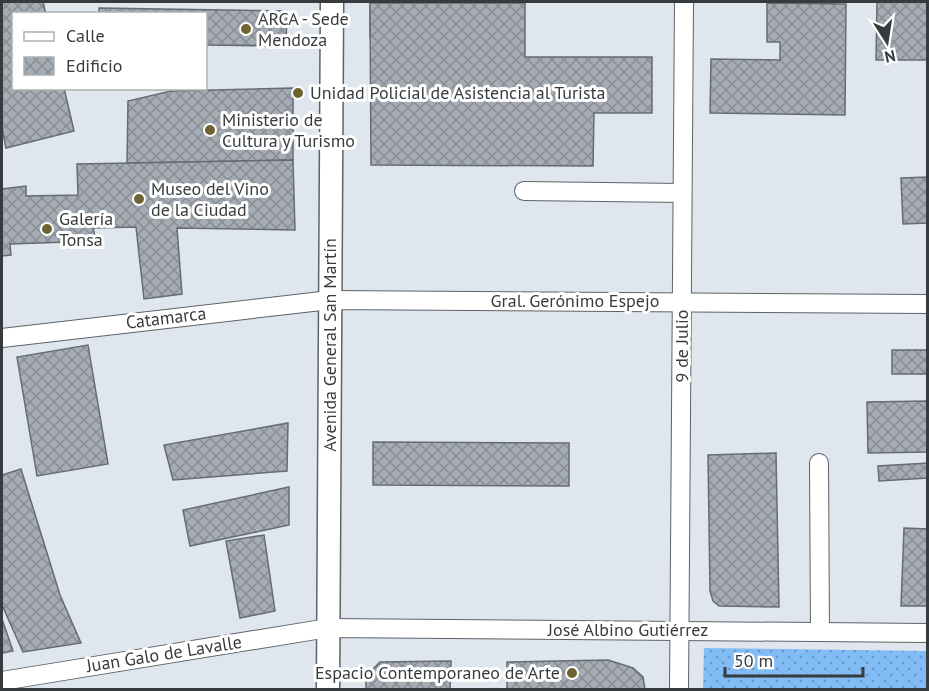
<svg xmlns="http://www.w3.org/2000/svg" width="929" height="691" viewBox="0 0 929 691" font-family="'PT Sans',sans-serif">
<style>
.grass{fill:url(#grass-dots)}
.building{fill:url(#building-cross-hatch);stroke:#666c73;stroke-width:1.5}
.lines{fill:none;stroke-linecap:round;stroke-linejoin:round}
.minor-casing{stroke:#5c6369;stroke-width:20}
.major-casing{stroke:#5c6369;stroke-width:25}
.minor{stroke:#fff;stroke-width:18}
.major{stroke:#fff;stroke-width:22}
.poi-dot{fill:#6e6431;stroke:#fff;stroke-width:2}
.labels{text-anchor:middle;stroke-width:6;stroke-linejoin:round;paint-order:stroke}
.poi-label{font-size:18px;fill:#383b3d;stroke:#fff;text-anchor:start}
.street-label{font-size:18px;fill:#383b3d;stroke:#fff}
</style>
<defs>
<pattern id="grass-dots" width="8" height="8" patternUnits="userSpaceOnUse" patternTransform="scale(1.5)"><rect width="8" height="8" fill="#81bcf5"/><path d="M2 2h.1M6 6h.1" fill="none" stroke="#6b9ac8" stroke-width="1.8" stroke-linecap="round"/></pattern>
<pattern id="building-cross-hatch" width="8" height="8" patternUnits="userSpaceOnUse" patternTransform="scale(1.5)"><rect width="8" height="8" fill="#a5acb3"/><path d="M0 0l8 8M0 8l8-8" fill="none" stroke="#878d93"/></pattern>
</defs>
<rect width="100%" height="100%" fill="#dfe6ee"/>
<!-- grass -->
<polygon class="grass" points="704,648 927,651 927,689 703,689"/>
<!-- building -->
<g class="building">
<polygon points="2,2 43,2 46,14 14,14 14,88 64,88 74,131 6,148 2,128"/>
<polygon points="405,2 405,37 370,37 370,3"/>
<polygon points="877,2 928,2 928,60 876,60"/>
<polygon points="370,3 525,3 525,57 652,57 652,113 594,113 593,166 371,165"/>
<polygon points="767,3 846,4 845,115 710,113 711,59 780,60 780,42 767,42"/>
<polygon points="99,8 287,11 286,46 206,45 206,14 99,14"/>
<polygon points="293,88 293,160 127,163 128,101 171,91"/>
<polygon points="293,160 295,230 177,228 182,294 144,299 136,227 93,228 96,241 10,244 11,255 2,256 2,189 26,186 26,196 78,195 77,164"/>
<polygon points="928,177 928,223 903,224 901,178"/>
<polygon points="88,345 108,464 37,476 17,357"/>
<rect x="892" y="350" width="36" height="24"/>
<polygon points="928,401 928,452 868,453 867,402"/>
<polygon points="288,423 287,471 173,480 164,445"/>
<polygon points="373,442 569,443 569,486 373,485"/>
<polygon points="776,453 779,607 719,606 713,601 710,591 708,455"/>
<polygon points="928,463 928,478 879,481 878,466"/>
<polygon points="21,469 60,595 81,643 23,652 2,605 2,475"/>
<polygon points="289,487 289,525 190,546 183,510"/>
<polygon points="904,528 928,529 928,606 901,606"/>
<polygon points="264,535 275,611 240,618 226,541"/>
<polygon points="2,619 13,651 2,653"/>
<polygon points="608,660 633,668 643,677 645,690 507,690 507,662"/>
<polygon points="451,661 450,690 366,690 366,676 380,662"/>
</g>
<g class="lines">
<!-- minor casing -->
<g class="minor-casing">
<g id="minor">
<polyline points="524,191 682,193"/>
<polyline points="2,338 330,300 928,304"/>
<polyline points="819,463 820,632"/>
<polyline points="2,681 328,628 928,633"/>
<polyline points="679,690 684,2"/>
</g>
</g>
<!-- major casing -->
<g class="major-casing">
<polyline id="major" points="328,690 332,2"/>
</g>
<!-- minor -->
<use href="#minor" class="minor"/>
<!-- major -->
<use href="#major" class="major"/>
</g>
<!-- markers -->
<g class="poi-dot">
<circle cx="246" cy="29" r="6"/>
<circle cx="298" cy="93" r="6"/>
<circle cx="210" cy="130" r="6"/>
<circle cx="139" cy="199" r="6"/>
<circle cx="47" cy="229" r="6"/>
<circle cx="572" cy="673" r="6"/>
</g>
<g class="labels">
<!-- poi labels -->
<g class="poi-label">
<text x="258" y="25">ARCA - Sede<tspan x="258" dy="21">Mendoza</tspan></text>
<text x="310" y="99">Unidad Policial de Asistencia al Turista</text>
<text x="222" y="126">Ministerio de<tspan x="222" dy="21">Cultura y Turismo</tspan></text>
<text x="151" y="195">Museo del Vino<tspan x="151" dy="21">de la Ciudad</tspan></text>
<text x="59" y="225">Galería<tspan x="59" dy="21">Tonsa</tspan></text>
<text x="560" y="679" text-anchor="end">Espacio Contemporaneo de Arte</text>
</g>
<!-- street labels -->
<g class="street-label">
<text x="575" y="307">Gral. Gerónimo Espejo</text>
<text transform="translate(166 318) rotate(-7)" y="6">Catamarca</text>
<text transform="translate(330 345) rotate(-90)" y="6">Avenida General San Martín</text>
<text transform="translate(682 346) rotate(-90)" y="6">9 de Julio</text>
<text x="628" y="636">José Albino Gutiérrez</text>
<text transform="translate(164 654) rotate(-9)" y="6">Juan Galo de Lavalle</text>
</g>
</g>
<!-- border -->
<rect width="929" height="691" fill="none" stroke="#383b3d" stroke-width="6"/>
<!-- legend -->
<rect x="12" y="12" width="195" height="78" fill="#ffffff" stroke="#afb1b1" stroke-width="1.5"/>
<rect x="24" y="32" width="30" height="9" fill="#ffffff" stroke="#afb1b1" stroke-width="1.5"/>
<text x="66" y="42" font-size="18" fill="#383b3d">Calle</text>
<rect x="24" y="57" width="30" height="18" fill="url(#building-cross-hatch)" stroke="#afb1b1" stroke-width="1.5"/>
<text x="66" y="72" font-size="18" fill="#383b3d">Edificio</text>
<!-- north arrow -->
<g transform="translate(887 42) rotate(168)" stroke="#ffffff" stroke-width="4.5" paint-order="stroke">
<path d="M0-4.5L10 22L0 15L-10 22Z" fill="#383b3d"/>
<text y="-9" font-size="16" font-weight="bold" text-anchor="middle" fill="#383b3d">N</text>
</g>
<!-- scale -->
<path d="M725 667v9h138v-9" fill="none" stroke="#383b3d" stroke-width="3"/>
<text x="734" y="667" font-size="18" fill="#383b3d" stroke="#ffffff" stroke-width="4.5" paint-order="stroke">50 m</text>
</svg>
